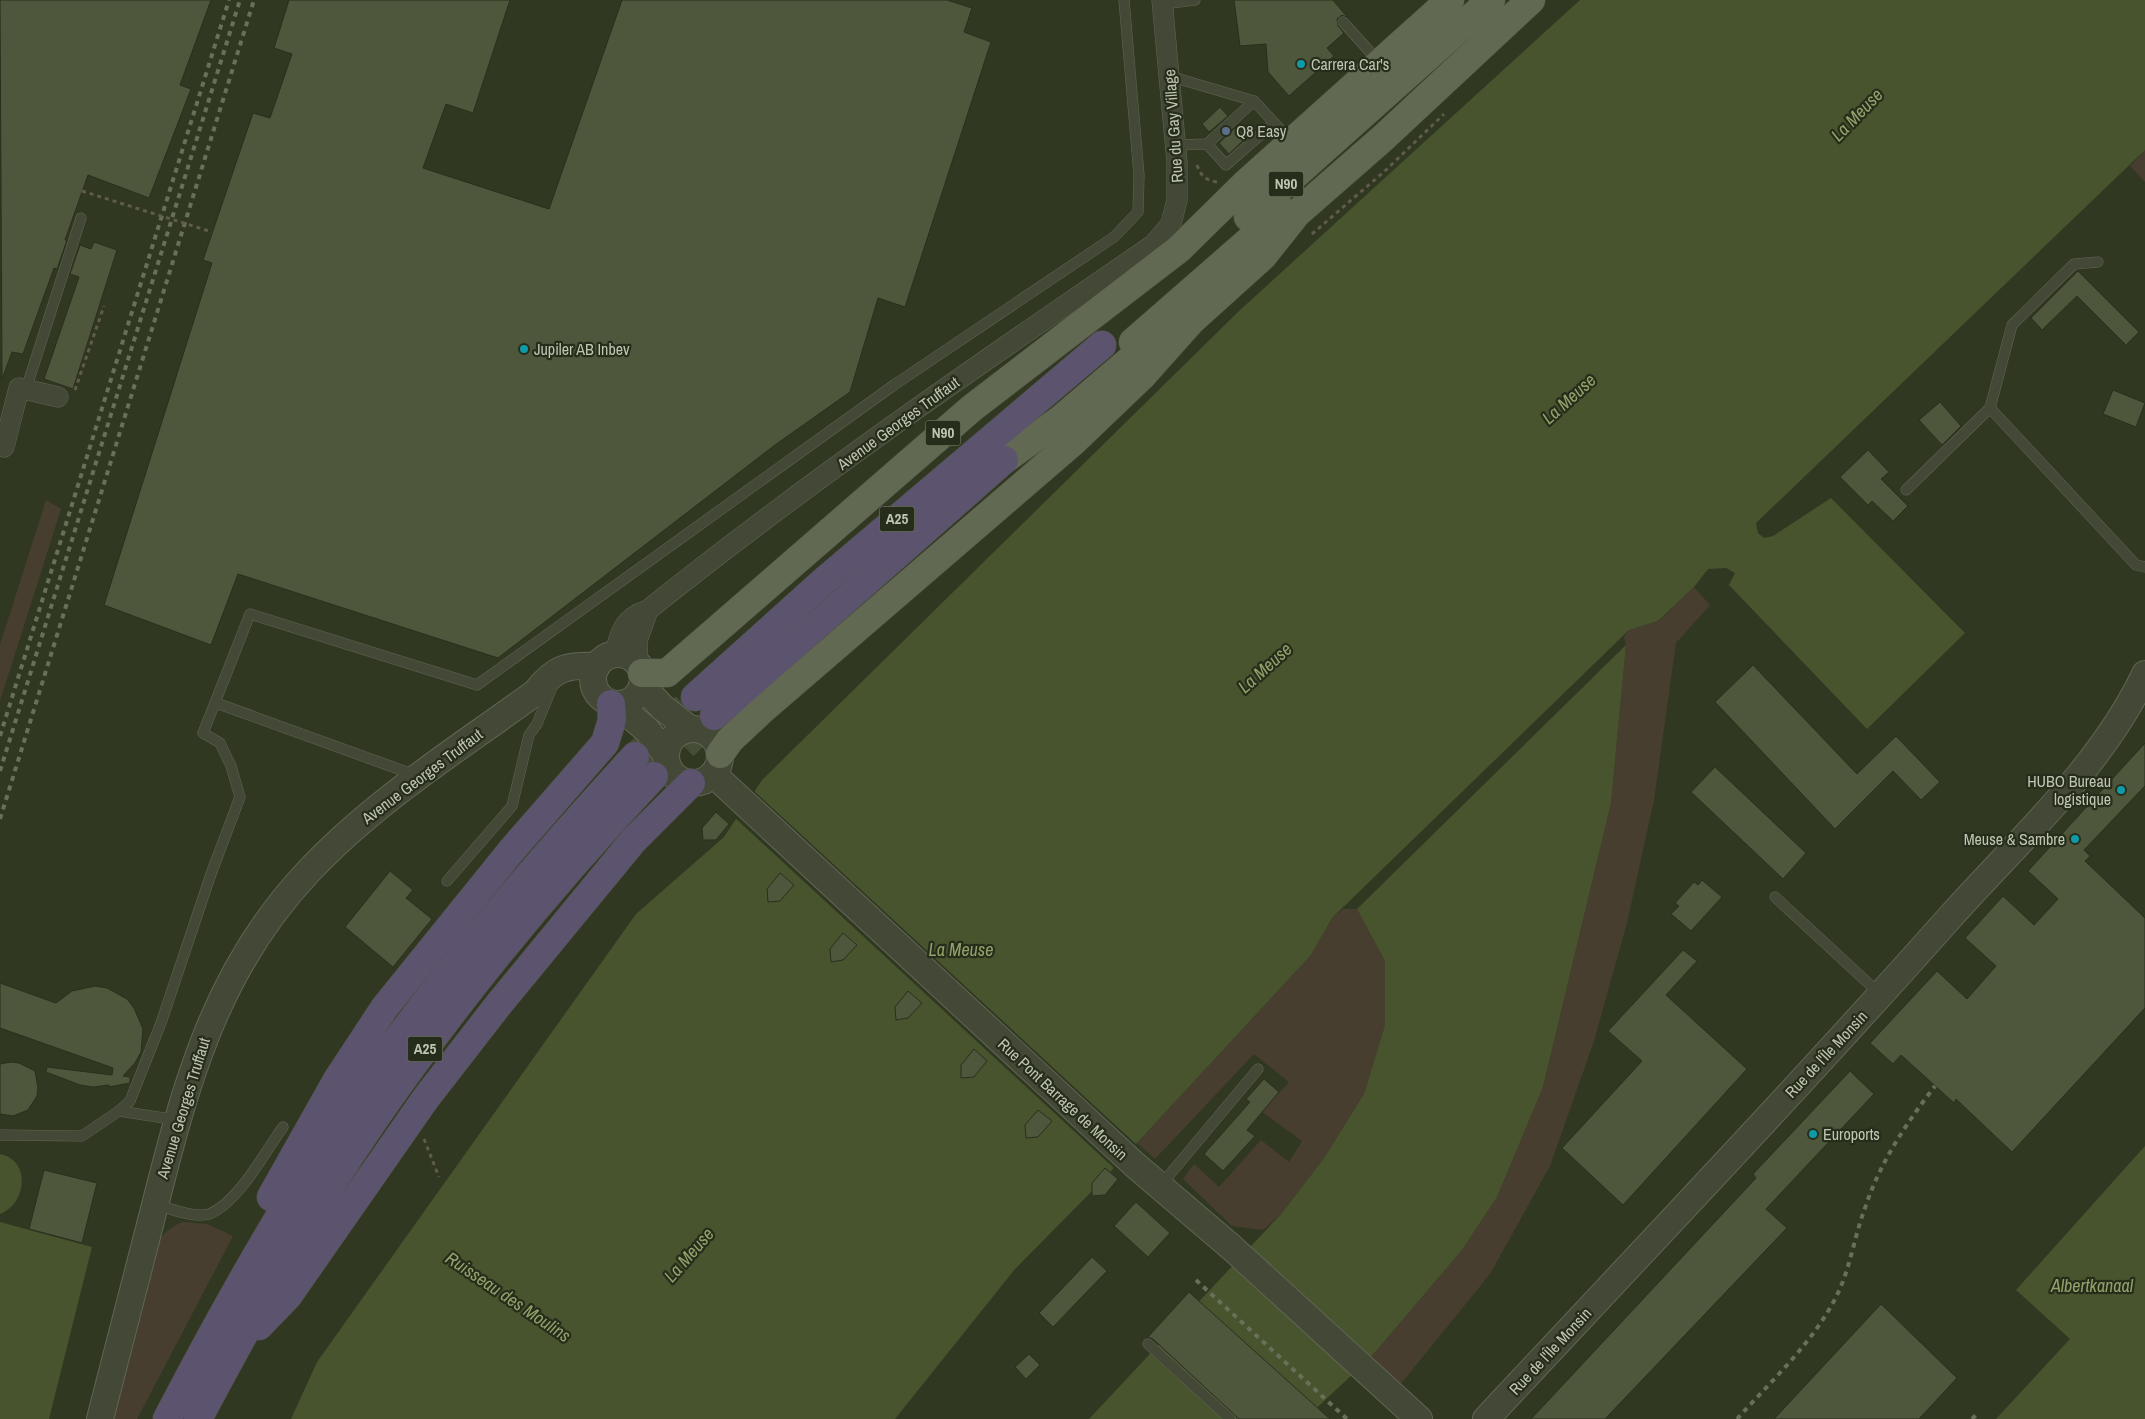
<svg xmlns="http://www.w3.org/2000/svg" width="2145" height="1419" viewBox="0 0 2145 1419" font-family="'Archivo Narrow',sans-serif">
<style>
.green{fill:#483e2f}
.water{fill:#48542e}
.pier{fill:#313822}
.building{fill:#4e563b;stroke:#292f1d}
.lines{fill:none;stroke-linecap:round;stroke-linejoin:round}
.motorway-tunnel{stroke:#464d37;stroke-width:28;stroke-dasharray:28 14;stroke-linecap:butt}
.service-casing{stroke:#606653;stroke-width:11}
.minor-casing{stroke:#606653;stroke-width:21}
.tertiary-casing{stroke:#606653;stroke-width:28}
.primary-casing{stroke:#4e5542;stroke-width:29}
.motorway-casing{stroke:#4d5340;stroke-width:29}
.path{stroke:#5f5c4b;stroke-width:3;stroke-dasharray:4 4;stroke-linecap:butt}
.service{stroke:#434936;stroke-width:10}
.minor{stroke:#434936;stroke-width:20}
.tertiary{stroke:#434936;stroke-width:26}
.primary{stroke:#626953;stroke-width:28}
.motorway{stroke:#5c536e;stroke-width:28}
.rail{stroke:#687058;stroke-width:4;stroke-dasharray:5 5;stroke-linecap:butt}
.path-bridge{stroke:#5f5c4b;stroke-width:3;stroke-dasharray:4 4;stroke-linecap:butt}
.culture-dot{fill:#0f9aa8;stroke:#272d1b;stroke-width:2}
.service-dot{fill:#5c6f8a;stroke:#272d1b;stroke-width:2}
.labels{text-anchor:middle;stroke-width:4.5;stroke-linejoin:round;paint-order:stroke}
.shield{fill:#272d1b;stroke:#919783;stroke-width:1}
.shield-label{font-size:15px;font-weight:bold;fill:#bec5b0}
.poi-label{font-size:16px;fill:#bec5b0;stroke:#272d1b;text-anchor:start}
.street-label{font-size:16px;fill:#bec5b0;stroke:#272d1b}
.water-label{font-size:18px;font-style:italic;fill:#91a36a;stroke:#272d1b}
</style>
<rect width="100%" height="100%" fill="#313822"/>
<!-- green -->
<g class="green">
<polygon points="2145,150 2145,182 2130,166"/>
<polygon points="46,500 61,509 0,701 0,645"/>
<polygon points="1694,587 1710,605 1676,643 1654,800 1627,923 1594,1041 1550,1166 1490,1274 1399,1386 1371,1357 1462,1250 1497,1197 1543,1087 1611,803 1626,645 1624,637 1629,630 1659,621"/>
<polygon points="1343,909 1357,909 1385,961 1385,1025 1364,1094 1324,1158 1282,1213 1263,1230 1232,1226 1183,1179 1194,1164 1219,1187 1261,1140 1289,1162 1302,1141 1262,1112 1289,1082 1254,1054 1155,1159 1137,1143 1311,955 1332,918"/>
<path d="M183,1222L207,1224L233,1236L137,1419H109L154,1248C162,1234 168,1228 183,1222Z"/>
</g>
<!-- water -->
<g class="water">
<polygon points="1580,0 2145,0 2145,150 1756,523 1758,533 1764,538 1773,536 1831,498 1965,633 1867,729 1729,585 1735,573 1726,568 1708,569 1694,587 1658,621 1629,630 1332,918 1311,955 1099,1184 1015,1269 895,1419 291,1419 317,1362 636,914 724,837 762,780 1239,311"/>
<polygon points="1626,645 1611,803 1543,1087 1497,1197 1462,1250 1371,1357 1305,1419 1089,1419 1282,1213 1324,1158 1364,1094 1385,1025 1385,961 1357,909"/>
<polygon points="2145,1146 2145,1419 1996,1419 2070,1339 2016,1290"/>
<path d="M0,1154C32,1161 26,1204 0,1214Z"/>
<polygon points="0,1222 92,1247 49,1419 0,1419"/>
</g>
<!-- pier -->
<polygon class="pier" points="752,789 1138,1146 1116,1170 734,817"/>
<!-- building -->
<g class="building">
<polygon points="0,0 211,0 180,85 191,89 149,198 88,175 65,240 67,240 57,269 54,268 23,354 12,352 2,379"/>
<polygon points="289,0 510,0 473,113 446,104 423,168 549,209 622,0 947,0 972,8 964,32 991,42 905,307 878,298 850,392 775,445 498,658 238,574 211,645 104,605 212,263 203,260 253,113 270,118 292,54 274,48"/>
<polygon points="1234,0 1333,0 1348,18 1342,15 1337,19 1338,26 1344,33 1327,48 1334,56 1289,96 1268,72 1266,44 1240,46"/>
<polygon points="1220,107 1228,116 1209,132 1202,124"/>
<polygon points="1237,126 1247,137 1229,154 1219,143"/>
<polygon points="94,242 117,250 73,389 44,379 79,277 70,274 80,245 91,249"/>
<polygon points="2078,271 2139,332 2126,345 2077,296 2042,330 2031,318"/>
<polygon points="2113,390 2145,403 2136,427 2103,414"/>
<polygon points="1940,402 1961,426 1942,445 1919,420"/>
<polygon points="1868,450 1889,472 1881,479 1908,506 1893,521 1872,501 1868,505 1840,477"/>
<polygon points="1753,665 1857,774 1896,736 1940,782 1921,800 1893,771 1835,829 1715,702"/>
<polygon points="2145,743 2145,786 2084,850 2090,856 2085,861 2145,918 2145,1008 2012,1152 1956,1099 1954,1103 1901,1055 1893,1064 1870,1043 1937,971 1967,999 1996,966 1965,938 2003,896 2034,925 2058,899 2028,871"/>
<polygon points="1715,767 1806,853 1783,879 1691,792"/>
<polygon points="716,812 729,824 716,840 703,840 702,828"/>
<polygon points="390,871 413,890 406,898 432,919 393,967 345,927"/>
<polygon points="780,873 794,885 780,901 768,902 767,889"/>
<polygon points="1702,880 1722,897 1691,931 1671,914 1679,906 1675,903 1694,882 1698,885"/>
<polygon points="843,933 857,945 843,960 831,962 830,949"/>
<polygon points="1683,950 1697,961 1666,995 1747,1069 1623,1205 1562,1148 1642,1061 1608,1031"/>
<polygon points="0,983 56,1003 72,991 95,986 107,988 127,999 134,1008 143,1029 141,1052 135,1063 123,1076 130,1077 130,1083 109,1087 109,1085 93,1087 80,1085 46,1072 47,1067 112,1075 113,1068 0,1028"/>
<polygon points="908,991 922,1003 908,1018 896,1020 895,1007"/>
<polygon points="974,1049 987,1061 974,1077 961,1078 961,1065"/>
<polygon points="11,1062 19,1063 35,1071 38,1088 37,1096 28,1110 13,1116 0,1114 0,1064"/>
<polygon points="1850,1071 1874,1094 1766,1209 1787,1228 1605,1419 1531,1419 1756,1178 1753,1174"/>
<polygon points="1264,1079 1279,1092 1247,1130 1255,1136 1223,1171 1204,1154 1250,1102 1246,1099"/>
<polygon points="1038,1110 1052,1121 1038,1137 1026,1138 1025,1125"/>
<polygon points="1105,1168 1118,1179 1105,1195 1092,1196 1092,1183"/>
<polygon points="44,1170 97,1183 82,1243 29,1229"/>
<polygon points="1136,1202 1170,1233 1148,1257 1114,1226"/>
<polygon points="1092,1257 1107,1271 1053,1327 1039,1313"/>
<polygon points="1189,1292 1330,1419 1239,1419 1153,1339 1148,1337"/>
<polygon points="1881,1304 1957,1378 1919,1419 1774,1419"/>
<polygon points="1029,1354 1040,1365 1026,1379 1015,1367"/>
</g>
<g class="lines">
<!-- motorway-tunnel -->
<g class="motorway-tunnel">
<polyline points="636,756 695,697"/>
<polyline points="654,776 714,716"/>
</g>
<!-- service casing -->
<g class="service-casing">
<g id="service">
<polyline points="1163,4 1195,0"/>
<polyline points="1343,22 1380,63"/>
<polyline points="1169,76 1254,101 1292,142"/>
<polyline points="1207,144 1226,165 1274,123"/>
<polyline points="1176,145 1207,144 1254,101"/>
<polyline points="2098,262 2074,264 2012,325 1990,408 2136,565 2145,567"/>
<polyline points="26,389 81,218"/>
<polyline points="1906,490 1990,408"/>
<polyline points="216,703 415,775"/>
<polyline points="447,881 512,806 529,735 537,724 552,687"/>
<polyline points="1775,897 1880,994"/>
<polyline points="119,1111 177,1120"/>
<polyline points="0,1135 82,1136 119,1111 130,1101 161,1023 211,874 240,797 231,766 220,743 203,733 250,614 477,685 894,385 1114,237 1138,212 1139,175 1124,0"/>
<polyline points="1160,1186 1258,1069"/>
<path d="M156,1204C169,1209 196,1218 209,1214C238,1203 265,1152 283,1127"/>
<polyline points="1148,1344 1230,1419"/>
</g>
</g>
<!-- minor casing -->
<g class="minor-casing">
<g id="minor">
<polyline points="0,446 4,447 19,388 58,397"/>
<path d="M615,654C620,631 625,617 648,610C810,480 982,362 1153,245L1171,224L1177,200V162L1162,0"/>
<polyline points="638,665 637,641 648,610"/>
</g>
</g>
<!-- tertiary casing -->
<g class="tertiary-casing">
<g id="tertiary">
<circle cx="618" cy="679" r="25"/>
<polyline points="642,686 663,708 690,729"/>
<polyline points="616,704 647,730 665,753"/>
<circle cx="693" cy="756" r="27"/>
<polyline points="713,774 1135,1165 1231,1247 1419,1419"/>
<path d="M100,1419C118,1350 136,1281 153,1213C185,1086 215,971 307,873C373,802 458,749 536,692C555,667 567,665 597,666"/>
<path d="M1486,1419C1642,1252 1800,1086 1952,915C2020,839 2101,767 2145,674"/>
</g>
</g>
<!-- primary casing -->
<g class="primary-casing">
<g id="primary">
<polyline points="1248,217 1491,0"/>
<polyline points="1279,229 1383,138 1531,0"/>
<polyline points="1133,342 1283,211"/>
<polyline points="1004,460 1061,419 1157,337"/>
<polyline points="642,673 667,673 972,408 1179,249 1245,184 1450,0"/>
<polyline points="720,754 730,740 762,710 1073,442 1142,376 1191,321 1263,256 1294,217"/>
</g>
</g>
<!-- motorway casing -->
<g class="motorway-casing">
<g id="motorway">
<polyline points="695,697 825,580 1102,345"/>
<polyline points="714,716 1004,460"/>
<polyline points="271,1197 337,1080 385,1007 511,851 605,743 612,720 611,704"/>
<polyline points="259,1326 288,1296 426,1098 499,1004 633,841 691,783"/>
<path d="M167,1419C217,1323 269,1229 328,1139C418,1002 524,877 635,756"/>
<path d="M198,1419C246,1329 295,1240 351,1154C440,1020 544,893 654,776"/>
</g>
</g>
<!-- path -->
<g class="path">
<path d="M1197,165C1201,176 1205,180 1217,182"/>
<polyline points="1312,234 1386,170 1444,114"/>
<polyline points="75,390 104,306"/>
<polyline points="424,1139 439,1177"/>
</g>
<!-- service -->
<use href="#service" class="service"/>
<!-- minor -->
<use href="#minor" class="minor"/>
<!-- tertiary -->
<use href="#tertiary" class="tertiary"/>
<!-- primary -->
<use href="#primary" class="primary"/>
<!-- motorway -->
<use href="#motorway" class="motorway"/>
<!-- rail -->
<g class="rail">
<polyline points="0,736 229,0"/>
<polyline points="0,771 240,0"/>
<polyline points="0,819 254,0"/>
<polyline points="1196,1280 1347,1419"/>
<path d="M1737,1419C1772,1380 1814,1342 1837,1295C1850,1269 1854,1238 1864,1211C1879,1164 1905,1125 1935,1086"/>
<polyline points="1972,1419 1976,1415"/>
</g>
<!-- path-bridge -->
<polyline class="path-bridge" points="82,191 212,232"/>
</g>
<!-- markers -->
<g class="culture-dot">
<circle cx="1301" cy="64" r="5"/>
<circle cx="524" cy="349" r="5"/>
<circle cx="2121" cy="790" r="5"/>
<circle cx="2075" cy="839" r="5"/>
<circle cx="1813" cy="1134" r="5"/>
</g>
<circle class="service-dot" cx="1226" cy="131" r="5"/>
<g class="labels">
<!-- shield labels -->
<g class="shield">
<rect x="1268.5" y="171.5" width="35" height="25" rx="4"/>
<rect x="925.5" y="420.5" width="35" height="25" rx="4"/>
<rect x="879.5" y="506.5" width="35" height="25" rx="4"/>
<rect x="407.5" y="1036.5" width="35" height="25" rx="4"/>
</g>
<g class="shield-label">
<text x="1286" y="189">N90</text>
<text x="943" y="438">N90</text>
<text x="897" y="524">A25</text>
<text x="425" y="1054">A25</text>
</g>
<!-- poi labels -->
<g class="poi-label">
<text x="1311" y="70">Carrera Car's</text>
<text x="1236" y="137">Q8 Easy</text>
<text x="534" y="355">Jupiler AB Inbev</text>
<text x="2111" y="787" text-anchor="end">HUBO Bureau<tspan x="2111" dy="18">logistique</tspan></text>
<text x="2065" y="845" text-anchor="end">Meuse &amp; Sambre</text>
<text x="1823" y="1140">Euroports</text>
</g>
<!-- street labels -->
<g class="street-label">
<text transform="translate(1173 126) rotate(-94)" y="6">Rue du Gay Village</text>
<text transform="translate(898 423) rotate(-36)" y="6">Avenue Georges Truffaut</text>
<text transform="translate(422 776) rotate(-37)" y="6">Avenue Georges Truffaut</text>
<text transform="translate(1826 1054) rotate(-47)" y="6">Rue de l'Île Monsin</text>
<text transform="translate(1063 1099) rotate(43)" y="6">Rue Pont Barrage de Monsin</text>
<text transform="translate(183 1108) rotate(-73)" y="6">Avenue Georges Truffaut</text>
<text transform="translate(1550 1351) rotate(-47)" y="6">Rue de l'Île Monsin</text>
</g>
<!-- water labels -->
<g class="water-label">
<text transform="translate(1857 115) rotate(-46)" y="6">La Meuse</text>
<text transform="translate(1569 399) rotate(-42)" y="6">La Meuse</text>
<text transform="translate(1265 668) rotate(-42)" y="6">La Meuse</text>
<text x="961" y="956">La Meuse</text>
<text transform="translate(689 1255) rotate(-49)" y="6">La Meuse</text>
<text x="2092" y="1292">Albertkanaal</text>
<text transform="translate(508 1297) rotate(34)" y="6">Ruisseau des Moulins</text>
</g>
</g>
</svg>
